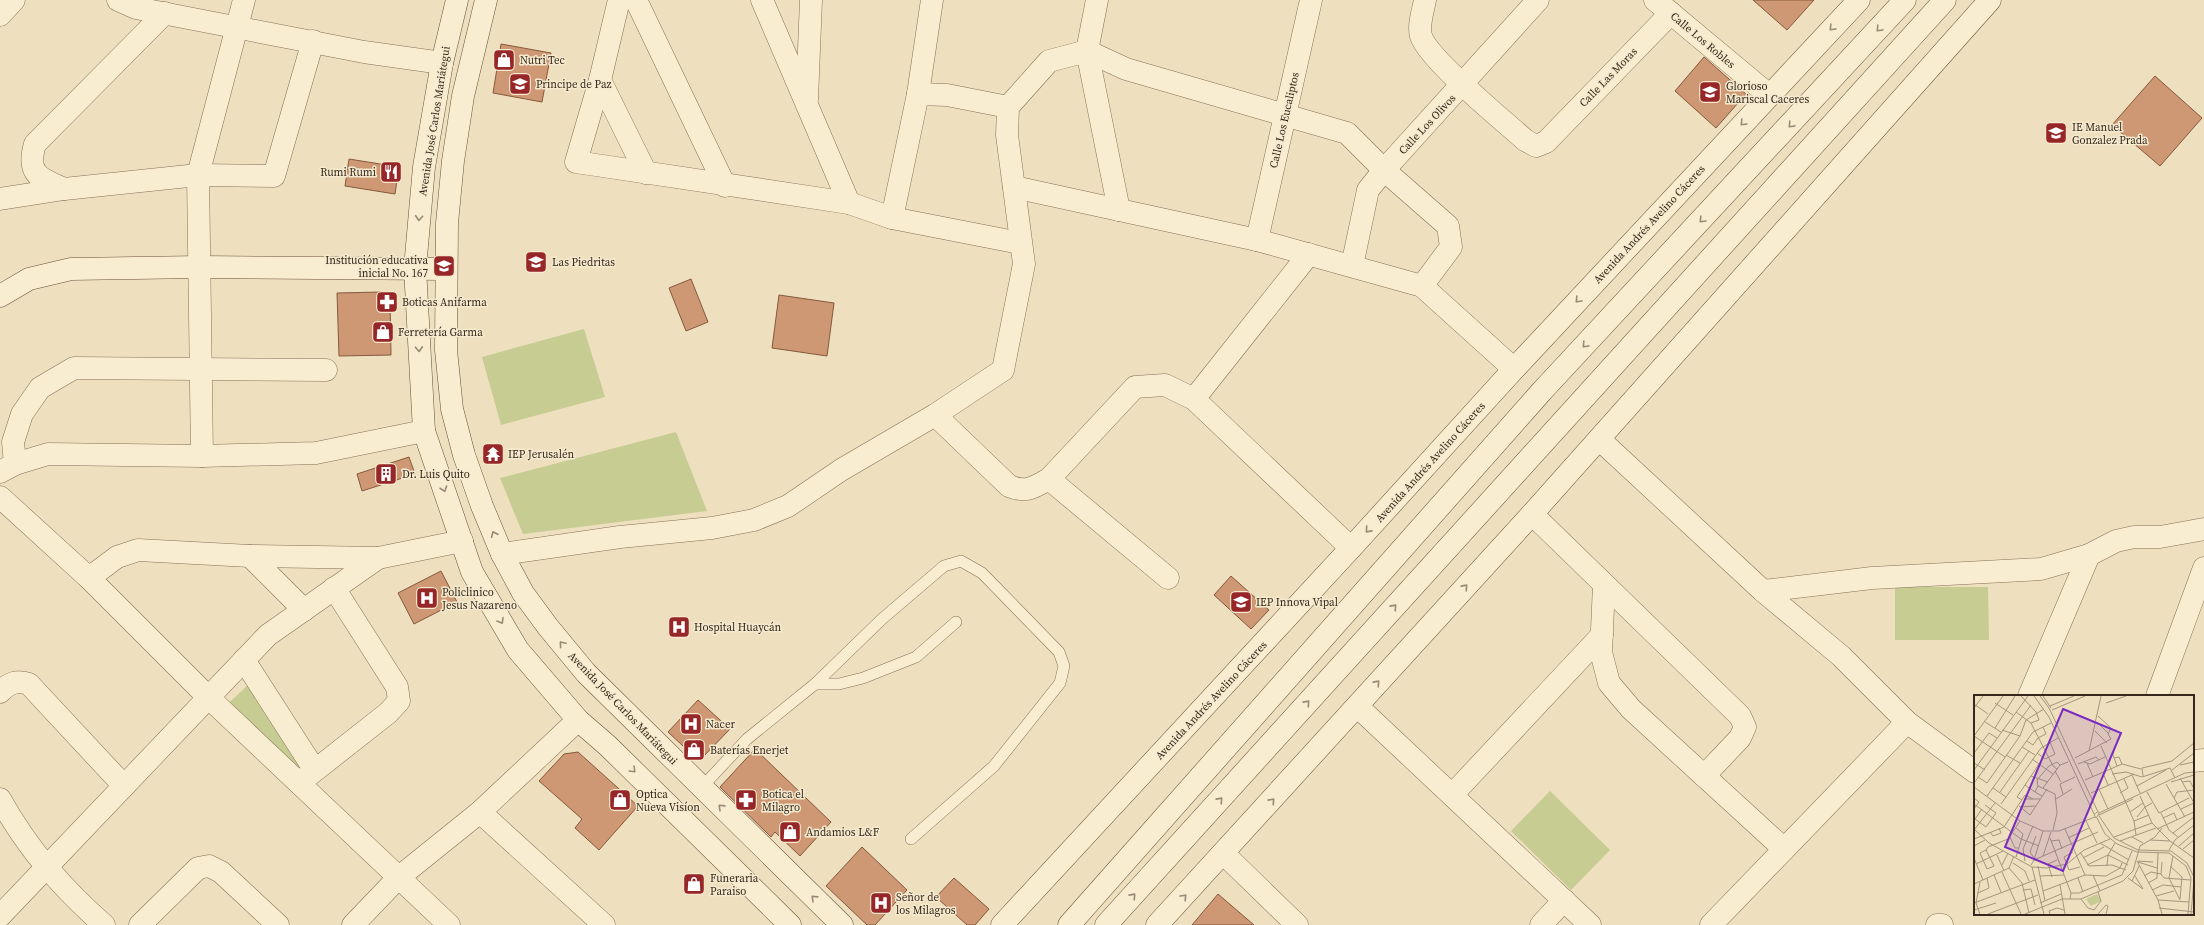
<svg xmlns="http://www.w3.org/2000/svg" width="2204" height="925" viewBox="0 0 2204 925" font-family="'Source Serif 4',serif">
<style>
.green{fill:#c6cc92}
.building{fill:#cd9873;stroke:#86593c}
.lines{fill:none;stroke-linecap:round;stroke-linejoin:round}
.lane-casing{stroke:#867057;stroke-width:12}
.street-casing{stroke:#867057;stroke-width:23}
.secondary-casing{stroke:#68513a;stroke-width:23}
.lane{stroke:#f9edd1;stroke-width:11}
.street{stroke:#f9edd1;stroke-width:22}
.secondary{stroke:#f9edd1;stroke-width:22}
.oneway{stroke:#988a76}
.labels{text-anchor:middle;stroke-width:3;stroke-linejoin:round;paint-order:stroke}
.street-label{font-size:11px;fill:#36281c;stroke:#f5eace}
.poi-label{font-size:11px;fill:#36281c;stroke:#f5eace;text-anchor:start}
.inset-road{fill:none;stroke:#a4967d;stroke-width:1}
.view{fill:#7b2cbf;fill-opacity:0.15;stroke:#7b2cbf;stroke-width:2}
.inset-edge{fill:none;stroke:#36281c;stroke-width:2}
</style>
<rect width="100%" height="100%" fill="#eedfbe"/>
<!-- green -->
<g class="green">
<polygon points="584,329 605,397 501,425 482,357"/>
<polygon points="676,432 707,511 523,534 500,478"/>
<polygon points="1895,587 1988,587 1989,640 1895,640"/>
<polygon points="250,683 317,786 230,702"/>
<polygon points="1550,791 1610,850 1571,890 1511,831"/>
</g>
<!-- building -->
<g class="building">
<polygon points="1753,0 1814,0 1787,30"/>
<polygon points="501,44 551,53 542,102 493,93"/>
<polygon points="1704,57 1746,94 1716,128 1675,91"/>
<polygon points="2155,76 2202,118 2160,166 2112,125"/>
<polygon points="349,159 399,167 395,194 345,186"/>
<polygon points="691,279 708,322 686,331 669,288"/>
<polygon points="382,292 390,298 391,355 339,356 337,293"/>
<polygon points="779,295 834,303 827,356 772,348"/>
<polygon points="409,457 415,474 362,491 357,474"/>
<polygon points="441,571 457,602 414,624 398,593"/>
<polygon points="1231,576 1269,610 1251,629 1214,595"/>
<polygon points="698,700 730,729 699,761 668,732"/>
<polygon points="755,749 831,822 800,856 775,832 771,837 720,787"/>
<polygon points="578,752 638,806 599,850 575,828 582,819 539,781 564,754"/>
<polygon points="862,847 907,890 875,925 867,925 826,886"/>
<polygon points="954,878 989,909 975,925 967,925 936,897"/>
<polygon points="1218,894 1254,925 1192,925"/>
</g>
<g class="lines">
<!-- lane casing -->
<g class="lane-casing">
<g id="lane">
<polyline points="815,684 839,684 863,678 916,657 956,622"/>
<polyline points="701,788 747,739 815,684 882,619 944,566 961,561 982,573 1059,652 1064,666 1060,683 994,766 911,839"/>
</g>
</g>
<!-- street casing -->
<g class="street-casing">
<g id="street">
<polyline points="118,0 136,8 364,52 442,63"/>
<polyline points="619,0 600,80 576,162 849,203 892,218 1020,243"/>
<polyline points="636,0 725,186"/>
<polyline points="762,0 849,203"/>
<polyline points="1097,0 1087,51 1119,210"/>
<path d="M1425,0C1423,11 1418,25 1421,36C1428,59 1504,121 1525,140L1536,146L1546,142L1671,13"/>
<polyline points="1655,0 1769,95"/>
<polyline points="0,15 14,0"/>
<polyline points="600,80 646,173"/>
<polyline points="918,94 932,0"/>
<polyline points="807,99 811,0"/>
<polyline points="1014,187 1257,240 1422,286 1514,369"/>
<path d="M64,189C40,178 26,175 35,144L165,13"/>
<polyline points="0,199 64,189 198,175 274,176 313,41"/>
<polyline points="892,218 918,94 947,95 1008,107"/>
<polyline points="1257,240 1311,0"/>
<polyline points="1352,266 1368,190 1384,170 1538,0"/>
<polyline points="1194,399 1309,254"/>
<path d="M935,415L1009,486C1026,493 1033,488 1049,479L1135,387L1165,385L1194,399L1351,548"/>
<polyline points="1599,439 1763,591 1841,656 1907,722 1975,772"/>
<polyline points="202,456 198,175 244,0"/>
<polyline points="15,464 13,442 22,414 40,388 74,368 326,370"/>
<polyline points="0,472 15,464 48,454 202,456 316,453 424,431"/>
<polyline points="1049,479 1168,578"/>
<polyline points="0,497 89,578 208,697 449,925"/>
<polyline points="1532,514 1740,716 1745,727 1740,738 1704,776"/>
<polyline points="502,554 620,537 712,528 754,520 788,506 841,470 935,415 1003,370 1024,264 1007,135 1008,107 1049,61 1087,51 1126,69 1347,133 1384,170 1448,226 1451,247 1422,286"/>
<polyline points="250,556 304,610"/>
<polyline points="89,578 117,557 138,550 250,556 378,558 462,541"/>
<polyline points="1604,585 1601,652 1609,683 1631,709 1784,849"/>
<polyline points="1763,591 1872,578 2041,569 2089,555 2116,541 2134,537 2160,537 2204,529"/>
<polyline points="244,660 314,769"/>
<path d="M0,692C9,683 16,680 29,684L124,786"/>
<polyline points="2029,696 2089,555"/>
<polyline points="2157,696 2204,568"/>
<polyline points="1357,706 1590,925"/>
<polyline points="2193,761 2204,760"/>
<polyline points="299,783 388,713 399,701 397,687 334,588"/>
<polyline points="1452,795 1602,635"/>
<path d="M0,799C28,849 61,887 104,925"/>
<polyline points="480,812 604,925"/>
<polyline points="1224,854 1297,925"/>
<polyline points="0,916 268,635 378,558"/>
<polyline points="140,925 198,868 209,866 221,872 278,925"/>
<polyline points="353,925 398,878 480,812 578,720"/>
<polyline points="1541,925 1564,900"/>
<polyline points="1711,925 1907,722"/>
<polyline points="1937,925 1942,925"/>
</g>
</g>
<!-- secondary casing -->
<g class="secondary-casing">
<g id="secondary">
<polyline points="457,0 442,63 424,167 415,268 424,431 472,572 518,650 578,720 608,746 790,925"/>
<polyline points="486,0 463,96 453,161 447,223 446,350 452,409 464,455 482,506 502,554 523,593 548,627 586,673 842,925"/>
<polyline points="0,296 29,279 71,269 199,267 446,269"/>
<polyline points="1002,925 1351,548 1514,369 1859,0"/>
<polyline points="1069,925 1542,391 1905,0"/>
<polyline points="1106,925 1945,0"/>
<polyline points="1157,925 1532,514 1990,0"/>
</g>
</g>
<!-- lane -->
<use href="#lane" class="lane"/>
<!-- street -->
<use href="#street" class="street"/>
<!-- secondary -->
<use href="#secondary" class="secondary"/>
</g>
<!-- one-way arrows -->
<defs><path id="oneway-chevron" d="M-2-3.5L2.5 0L-2 3.5" fill="none" stroke-width="1.6" stroke-linecap="round" stroke-linejoin="round"/></defs>
<g class="oneway">
<use href="#oneway-chevron" transform="translate(1832 28) rotate(133)"/>
<use href="#oneway-chevron" transform="translate(1879 29) rotate(133)"/>
<use href="#oneway-chevron" transform="translate(1743 123) rotate(133)"/>
<use href="#oneway-chevron" transform="translate(1791 125) rotate(133)"/>
<use href="#oneway-chevron" transform="translate(419 218) rotate(95)"/>
<use href="#oneway-chevron" transform="translate(1702 220) rotate(133)"/>
<use href="#oneway-chevron" transform="translate(1578 300) rotate(133)"/>
<use href="#oneway-chevron" transform="translate(1585 345) rotate(133)"/>
<use href="#oneway-chevron" transform="translate(419 349) rotate(87)"/>
<use href="#oneway-chevron" transform="translate(444 489) rotate(71)"/>
<use href="#oneway-chevron" transform="translate(1368 530) rotate(132)"/>
<use href="#oneway-chevron" transform="translate(494 534) rotate(-113)"/>
<use href="#oneway-chevron" transform="translate(1465 587) rotate(-48)"/>
<use href="#oneway-chevron" transform="translate(1394 607) rotate(-48)"/>
<use href="#oneway-chevron" transform="translate(501 621) rotate(60)"/>
<use href="#oneway-chevron" transform="translate(562 644) rotate(-130)"/>
<use href="#oneway-chevron" transform="translate(1377 683) rotate(-48)"/>
<use href="#oneway-chevron" transform="translate(1307 703) rotate(-48)"/>
<use href="#oneway-chevron" transform="translate(633 770) rotate(45)"/>
<use href="#oneway-chevron" transform="translate(1220 800) rotate(-48)"/>
<use href="#oneway-chevron" transform="translate(1272 801) rotate(-48)"/>
<use href="#oneway-chevron" transform="translate(721 807) rotate(-136)"/>
<use href="#oneway-chevron" transform="translate(1133 896) rotate(-48)"/>
<use href="#oneway-chevron" transform="translate(1184 897) rotate(-47)"/>
<use href="#oneway-chevron" transform="translate(814 898) rotate(-136)"/>
</g>
<!-- icons -->
<defs>
<g id="shop-square" transform="scale(1.15)"><rect x="-9" y="-9" width="18" height="18" rx="4" fill="#962628" stroke="#f5eace"/><path d="M-5-2.5h2.3a2.7 3.5 0 0 1 5.4 0H5L5.5 6h-11ZM-1.5-2.5h3a1.5 2.3 0 0 0-3 0Z" fill="#fff"/></g>
<g id="school-square" transform="scale(1.15)"><rect x="-9" y="-9" width="18" height="18" rx="4" fill="#962628" stroke="#f5eace"/><path d="M0-5L7-2L0 1L-7-2ZM-4 1L0 2.5L4 1V4Q0 6-4 4Z" fill="#fff"/></g>
<g id="restaurant-square" transform="scale(1.15)"><rect x="-9" y="-9" width="18" height="18" rx="4" fill="#962628" stroke="#f5eace"/><path d="M-5-6h1v4h1v-4h1v4h1v-4h1v5L-1.5 .5V6h-2V.5L-5-1ZM5-6V6H3V1.5H1.5Q1.5-4 5-6Z" fill="#fff"/></g>
<g id="pharmacy-square" transform="scale(1.15)"><rect x="-9" y="-9" width="18" height="18" rx="4" fill="#962628" stroke="#f5eace"/><path d="M-2-6h4v4h4v4h-4v4h-4v-4h-4v-4h4Z" fill="#fff"/></g>
<g id="temple-square" transform="scale(1.15)"><rect x="-9" y="-9" width="18" height="18" rx="4" fill="#962628" stroke="#f5eace"/><path d="M0-6L5-2H3V0L6.5 2.5H4V6H1.5V3h-3V6H-4V2.5H-6.5L-3 0V-2H-5Z" fill="#fff"/></g>
<g id="building-square" transform="scale(1.15)"><rect x="-9" y="-9" width="18" height="18" rx="4" fill="#962628" stroke="#f5eace"/><path d="M-4-6H4V6H1V3H-1V6H-4ZM-2.5-4.3h1.7v1.8h-1.7ZM.8-4.3h1.7v1.8H.8ZM-2.5-1h1.7V.8h-1.7ZM.8-1h1.7V.8H.8Z" fill="#fff"/></g>
<g id="hospital-square" transform="scale(1.15)"><rect x="-9" y="-9" width="18" height="18" rx="4" fill="#962628" stroke="#f5eace"/><path d="M-5-5h3v3.5h4V-5h3V5h-3V1.5h-4V5h-3Z" fill="#fff"/></g>
</defs>
<g fill-rule="evenodd">
<use href="#shop-square" x="504" y="60"/>
<use href="#school-square" x="520" y="84"/>
<use href="#school-square" x="1710" y="92"/>
<use href="#school-square" x="2056" y="133"/>
<use href="#restaurant-square" x="391" y="172"/>
<use href="#school-square" x="536" y="262"/>
<use href="#school-square" x="444" y="266"/>
<use href="#pharmacy-square" x="387" y="302"/>
<use href="#shop-square" x="383" y="332"/>
<use href="#temple-square" x="493" y="454"/>
<use href="#building-square" x="386" y="474"/>
<use href="#hospital-square" x="427" y="598"/>
<use href="#school-square" x="1241" y="602"/>
<use href="#hospital-square" x="679" y="627"/>
<use href="#hospital-square" x="691" y="724"/>
<use href="#shop-square" x="694" y="750"/>
<use href="#shop-square" x="620" y="800"/>
<use href="#pharmacy-square" x="746" y="800"/>
<use href="#shop-square" x="790" y="832"/>
<use href="#shop-square" x="694" y="884"/>
<use href="#hospital-square" x="881" y="903"/>
</g>
<g class="labels">
<!-- street labels -->
<g class="street-label">
<text transform="translate(1703 40) rotate(40)" y="4">Calle Los Robles</text>
<text transform="translate(1608 77) rotate(-46)" y="4">Calle Las Moras</text>
<text transform="translate(1284 120) rotate(-77)" y="4">Calle Los Eucaliptos</text>
<text transform="translate(434 121) rotate(-81)" y="4">Avenida José Carlos Mariátegui</text>
<text transform="translate(1427 124) rotate(-47)" y="4">Calle Los Olivos</text>
<text transform="translate(1649 224) rotate(-47)" y="4">Avenida Andrés Avelino Cáceres</text>
<text transform="translate(1430 462) rotate(-48)" y="4">Avenida Andrés Avelino Cáceres</text>
<text transform="translate(1211 700) rotate(-47)" y="4">Avenida Andrés Avelino Cáceres</text>
<text transform="translate(623 708) rotate(46)" y="4">Avenida José Carlos Mariátegui</text>
</g>
<!-- poi labels -->
<g class="poi-label">
<text x="520" y="64">Nutri Tec</text>
<text x="536" y="88">Principe de Paz</text>
<text x="1726" y="90">Glorioso<tspan x="1726" dy="13">Mariscal Caceres</tspan></text>
<text x="2072" y="131">IE Manuel<tspan x="2072" dy="13">Gonzalez Prada</tspan></text>
<text x="376" y="176" text-anchor="end">Rumi Rumi</text>
<text x="428" y="264" text-anchor="end">Institución educativa<tspan x="428" dy="13">inicial No. 167</tspan></text>
<text x="552" y="266">Las Piedritas</text>
<text x="402" y="306">Boticas Anifarma</text>
<text x="398" y="336">Ferretería Garma</text>
<text x="508" y="458">IEP Jerusalén</text>
<text x="402" y="478">Dr. Luis Quito</text>
<text x="442" y="596">Policlinico<tspan x="442" dy="13">Jesus Nazareno</tspan></text>
<text x="1256" y="606">IEP Innova Vipal</text>
<text x="694" y="631">Hospital Huaycán</text>
<text x="706" y="728">Nacer</text>
<text x="710" y="754">Baterías Enerjet</text>
<text x="636" y="798">Optica<tspan x="636" dy="13">Nueva Visíon</tspan></text>
<text x="762" y="798">Botica el<tspan x="762" dy="13">Milagro</tspan></text>
<text x="806" y="836">Andamios L&amp;F</text>
<text x="710" y="882">Funeraria<tspan x="710" dy="13">Paraiso</tspan></text>
<text x="896" y="901">Señor de<tspan x="896" dy="13">los Milagros</tspan></text>
</g>
</g>
<!-- overview -->
<g transform="translate(1974 695)">
<rect width="220" height="220" fill="#eedfbe"/>
<path d="M123,199L127,206L117,211L112,204Z" fill="#c6cc92"/>
<path class="inset-road" d="M47,1L62,17L65,25L57,28M60,1L75,22L120,119M66,1L75,13L125,119L122,123L120,120L123,117M69,1L77,13M21,8L39,20M132,8L152,1M0,9L14,19M76,11L100,1M0,13L9,1M78,15L111,1M42,17L57,28L79,71L83,74M11,27L27,37M123,27L134,38M21,33L41,1M28,35L46,41M121,36L133,48M0,41L31,62M0,41L29,1M53,46L59,50L64,43L72,39L69,32M127,51L160,126L162,140M48,52L61,60M140,54L139,60L143,71M115,56L127,1M0,58L15,38L23,43M63,58L71,64L81,59L76,47M32,60L46,68M101,63L137,44L134,39L137,33L124,21M140,63L145,62L148,69M58,64L79,79M110,67L116,69L131,62M0,68L11,75M113,68L119,82M104,69L122,62L125,65M206,70L220,67M0,75L54,1M198,75L220,58M81,76L87,87M129,78L134,90M138,79L152,77L168,82L196,73L201,83M158,80L166,98M57,81L74,87M169,81L168,73L198,66L220,48M4,82L13,88L46,41L52,25L70,14M206,83L220,108M63,85L75,71L83,67L86,70M63,85L64,91L61,97L68,101M111,85L148,69L167,74M197,87L220,80M208,87L216,86L220,94M0,88L57,10M192,89L211,122M51,90L61,97M64,91L81,99L83,118L79,135M163,91L192,75M0,92L46,126L69,136H85L121,122M19,93L32,102M69,93L86,70L94,67M125,94L134,114M26,97L55,56M173,97L185,118L215,103M117,98L160,79M146,98L154,93L150,84M89,99L86,89L101,82M13,101L59,37L77,28M166,101L178,128L196,146M0,103L5,107L0,114M200,103L203,97L220,95M50,104H66M82,104L98,94M48,105L43,102L65,69M0,109L47,144L65,151M27,109L67,53L84,43M45,111L56,120L73,94M46,112L61,111M207,114L220,108M156,117L169,108M125,118L211,78L220,77M187,118L195,135L204,142M125,120L159,104M125,121L140,143L164,155L197,156L213,168L220,182M163,122L171,112L178,108M123,123L131,139L143,149L163,157L195,158L212,171L217,183L214,219M189,123L200,118L203,125M1,124L12,132L22,118L11,110M1,124L8,114M112,126L123,148M160,126L175,120M42,133L49,139L42,162M0,134L15,148L58,172L73,173L93,169L110,155L136,144M91,134L111,180M183,134L220,117M0,135L21,108M16,137L19,141L27,138L25,133M199,138L220,122M36,142L41,153H44M140,142L178,128M158,142L169,148M76,143L97,198L96,204M94,143L115,133M0,144L30,132L51,100L59,104M176,145L196,146L220,163M77,146L85,145L88,154M146,146L182,133M126,148L155,165M0,151L11,145M205,151L220,138M209,154L220,145M12,155L6,158L13,174L20,171L12,155L14,152L34,144L46,126M195,155L201,145L220,130M99,157L90,162L95,175L106,172M106,157L115,171L138,170L152,175M23,160L30,176M69,161L77,137M199,161L195,183L206,205M0,163L9,185M60,163L56,157L62,141M109,163L130,152M60,165L69,136M51,166L49,154L59,131M163,166L184,205L188,219M164,166L179,167M164,167L183,173M39,168L51,176L55,186M2,169L29,156M28,170L34,158M57,170L60,165L124,137M113,170L134,160L154,170M64,171L71,206M133,171L134,160L141,148M196,171L208,182L206,204M58,172L70,219M35,173L48,188L55,218M28,177L47,219M187,179L188,167M20,180L27,197M119,180L126,196M66,181L90,180M170,181L177,177L187,179L190,183L217,185M78,182L74,169L83,165M104,183L109,197M154,183L169,194L161,181M158,186L165,171M6,187L2,208L6,219M174,188L183,183L184,158M0,189L35,173L40,161M86,190L91,219M49,195L57,194L61,210M178,195L189,190L207,192M69,196L111,180L132,181L146,173L148,168M4,198L15,193L13,183M97,198H105L148,180L158,156M182,201L200,196M107,204L114,213L120,215L127,206L124,197M184,205L215,207M0,208L61,185M66,208L87,199M185,213L220,217M0,215L22,208M14,219L64,200M51,219L88,204H107L149,186L159,176L166,151L181,142L188,133M76,219L75,216L83,213L90,215M124,219L132,210L134,211L132,219M217,219L220,185"/>
<path class="view" d="M89,14L147,38L89,176L31,152Z"/>
<rect width="220" height="220" class="inset-edge"/>
</g>
</svg>
